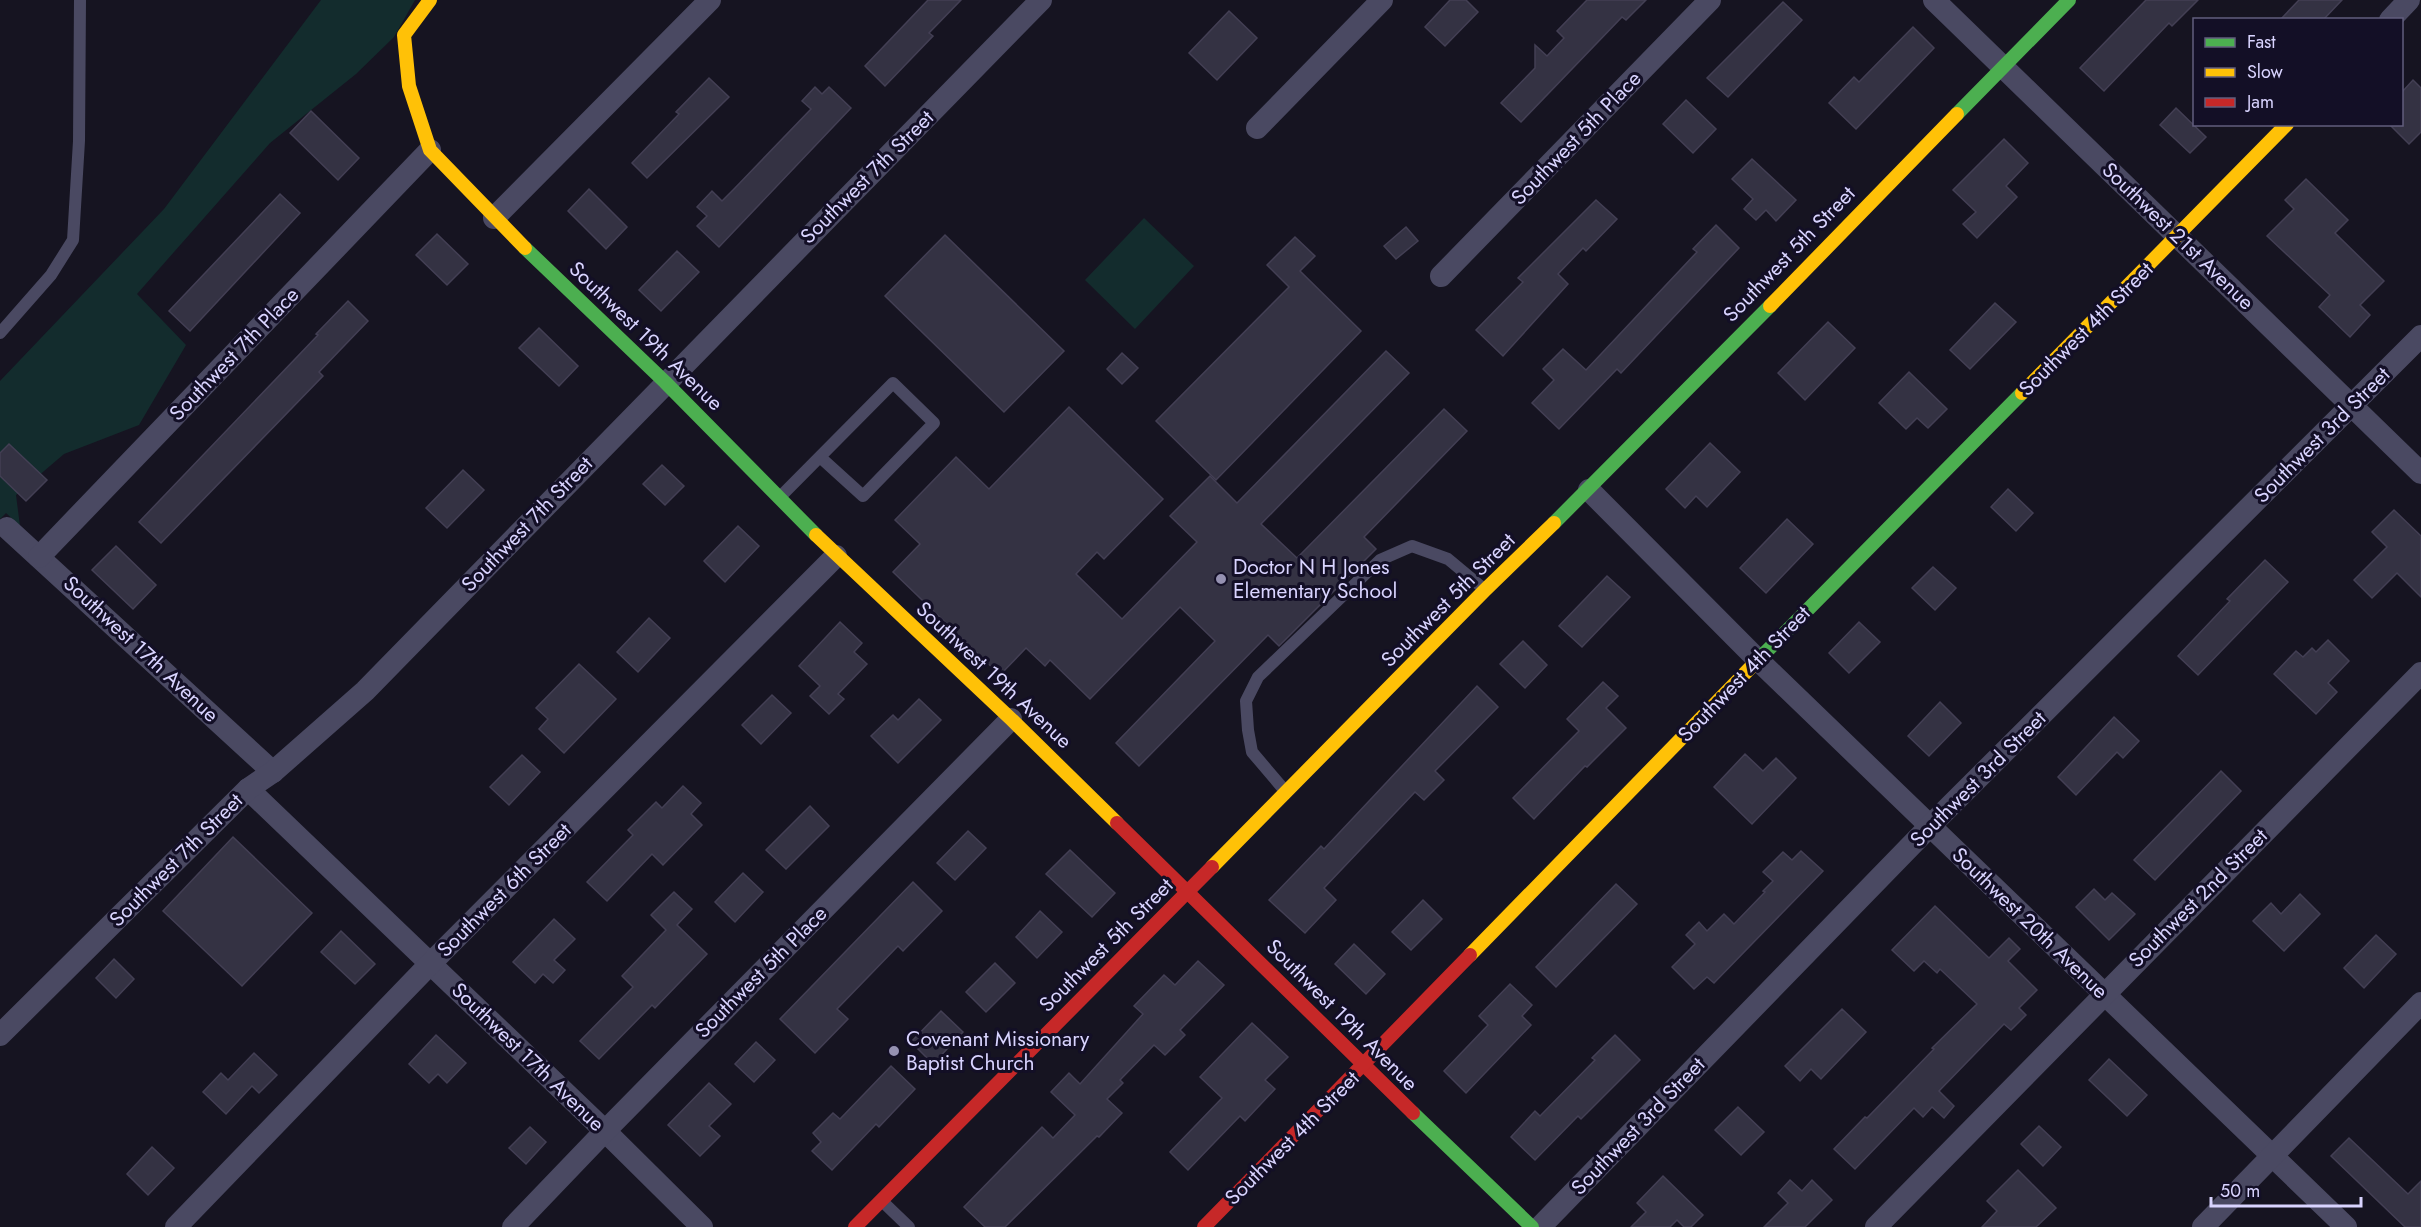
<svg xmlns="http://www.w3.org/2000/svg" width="2421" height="1227" viewBox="0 0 2421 1227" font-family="Jost,sans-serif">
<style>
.green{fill:#132c2d}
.building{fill:#343243;stroke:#433f54;stroke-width:1.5}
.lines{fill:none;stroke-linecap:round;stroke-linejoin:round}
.lane{stroke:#4a4962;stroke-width:12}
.street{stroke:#4a4962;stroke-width:22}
.fast{stroke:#4caf50;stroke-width:14}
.slow{stroke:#ffc107;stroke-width:14}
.jam{stroke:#c62828;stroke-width:14}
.poi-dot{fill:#9591b1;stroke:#130f26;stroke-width:2}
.labels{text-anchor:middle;stroke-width:6;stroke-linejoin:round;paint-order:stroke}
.street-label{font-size:21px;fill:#d9d4ff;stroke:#130f26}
.poi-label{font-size:21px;fill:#d9d4ff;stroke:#130f26;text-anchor:start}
</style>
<rect width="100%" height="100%" fill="#161421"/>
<!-- green -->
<g class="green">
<polygon points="321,0 415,0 394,37 356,74 270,143 137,294 186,345 139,425 64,454 16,495 20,526 6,513 0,519 0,381 164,209"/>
<polygon points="1144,218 1194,266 1135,329 1085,280"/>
</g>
<!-- building -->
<g class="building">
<polygon points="928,0 961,0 929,33 933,36 885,86 865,66"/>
<polygon points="1450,0 1466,0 1478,12 1445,46 1425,27"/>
<polygon points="1587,0 1646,0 1626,20 1622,17 1521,122 1501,103 1535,68 1535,45 1547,56 1564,38 1557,31"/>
<polygon points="2146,0 2198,0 2172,26 2169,23 2104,91 2080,68"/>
<polygon points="2299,0 2342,0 2323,20 2280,20"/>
<polygon points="1783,2 1802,20 1728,97 1707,78"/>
<polygon points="1229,11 1257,38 1217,80 1189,53"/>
<polygon points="1913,27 1934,48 1856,129 1829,103 1854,77 1859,82"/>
<polygon points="709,78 729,97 647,178 632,163 679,114 676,112"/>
<polygon points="2413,80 2421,88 2421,132 2409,144 2389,124 2402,124 2402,92"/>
<polygon points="815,87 822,94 829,87 851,108 719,247 697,226 707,216 697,207 712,191 722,201 734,189 811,109 802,101"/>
<polygon points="1686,100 1716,129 1693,153 1663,124"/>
<polygon points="2176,108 2206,137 2190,153 2160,125"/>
<polygon points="311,111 359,158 338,180 290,133"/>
<polygon points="2004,139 2028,163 2006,186 2017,197 1977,238 1963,224 1976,212 1953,190"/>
<polygon points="1752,159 1796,200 1776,221 1766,210 1756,220 1744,209 1753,199 1732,179"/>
<polygon points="2306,179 2348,220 2335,233 2384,281 2360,305 2370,315 2350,337 2319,307 2330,295 2267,236 2294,209 2285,200"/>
<polygon points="589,189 627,227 606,249 568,211"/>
<polygon points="280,194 300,213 190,331 169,311"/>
<polygon points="1596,200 1617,219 1586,251 1583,248 1558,274 1568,284 1503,356 1476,330 1523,282 1518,278"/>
<polygon points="1716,225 1739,248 1621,373 1617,369 1559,429 1532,403 1554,380 1543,369 1563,349 1586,370 1697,252 1693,249"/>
<polygon points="1406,227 1418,241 1396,259 1384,246"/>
<polygon points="437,234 468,264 447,285 416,255"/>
<polygon points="945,235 1064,351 1004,412 885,296"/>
<polygon points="1295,237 1315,256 1300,271 1361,331 1216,480 1156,421 1289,287 1267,265"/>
<polygon points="677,251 699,272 661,311 639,290"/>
<polygon points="348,301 368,321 319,372 323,376 161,543 139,522 318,335 316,334"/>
<polygon points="1995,303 2016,322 1970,369 1950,350"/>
<polygon points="1828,322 1855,348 1805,400 1778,373"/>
<polygon points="539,328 578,366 559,386 519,348"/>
<polygon points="1386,351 1409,373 1261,524 1297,558 1444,409 1467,431 1364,537 1376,549 1279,646 1268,635 1139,766 1116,743 1215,641 1180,607 1090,699 1050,660 1045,666 1026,648 1000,675 893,572 920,544 895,520 956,457 989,489 1069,407 1163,499 1104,559 1097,552 1076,574 1122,619 1197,542 1170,516 1210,476 1237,503"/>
<polygon points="1122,353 1138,368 1122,384 1107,369"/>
<polygon points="1909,372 1947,409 1928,428 1917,418 1906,429 1879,403"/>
<polygon points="1710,443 1740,472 1707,507 1696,496 1685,508 1666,489"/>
<polygon points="9,444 47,480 26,501 0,476 0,453"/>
<polygon points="662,465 684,486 665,505 643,484"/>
<polygon points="463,470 484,490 447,528 426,508"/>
<polygon points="2008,489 2033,513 2016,531 1991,507"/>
<polygon points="2394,510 2421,536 2421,597 2397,573 2372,598 2354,580 2387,547 2372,532"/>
<polygon points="1787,519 1813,544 1766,593 1740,568"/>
<polygon points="738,526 759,546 725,582 704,561"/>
<polygon points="116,546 156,585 133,609 92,570"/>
<polygon points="2265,560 2288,582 2198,675 2178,656 2230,601 2227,599"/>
<polygon points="1933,567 1956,588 1935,610 1912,588"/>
<polygon points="1607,576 1630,597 1582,647 1559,626"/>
<polygon points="649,618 670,638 638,672 617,652"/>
<polygon points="840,622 862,643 854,652 867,664 838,694 844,699 829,714 810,696 820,686 799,666"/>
<polygon points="1859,622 1880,642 1849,673 1829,653"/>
<polygon points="2328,640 2349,661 2328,683 2337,692 2316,714 2274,674 2296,651 2303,657 2312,648 2316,652"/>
<polygon points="1523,641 1547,665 1525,688 1500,664"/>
<polygon points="579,664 616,699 564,753 539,729 548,719 536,708"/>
<polygon points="1603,682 1618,696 1606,708 1626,728 1587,767 1585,766 1534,819 1513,798 1579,731 1567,719"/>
<polygon points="1477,686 1498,707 1435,771 1444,780 1424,800 1415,792 1324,888 1336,900 1305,933 1269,900 1321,846 1324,849"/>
<polygon points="772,695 791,713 761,744 742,725"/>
<polygon points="919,699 941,720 898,763 871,736 893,715 898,720"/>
<polygon points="1940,702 1961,723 1929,756 1908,736"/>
<polygon points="2114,717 2139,741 2123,758 2117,752 2076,795 2058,777"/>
<polygon points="1745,754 1763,771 1776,758 1796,778 1752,824 1714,787"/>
<polygon points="522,755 540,772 509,805 490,787"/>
<polygon points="2221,771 2241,791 2155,880 2134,860"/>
<polygon points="683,786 701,803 691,814 702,825 663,865 652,854 607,901 587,882 633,835 628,830 656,802 662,808"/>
<polygon points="810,806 829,826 786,869 766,850"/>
<polygon points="968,831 986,848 955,880 937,863"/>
<polygon points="233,837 312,913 242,986 163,911"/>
<polygon points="1070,850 1115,893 1092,917 1046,874"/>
<polygon points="1801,851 1823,871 1714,983 1707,977 1694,989 1672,967 1695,944 1686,935 1699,922 1707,931 1724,914 1734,924 1765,892 1763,891 1773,881 1763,872 1783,852 1792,860"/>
<polygon points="743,873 763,892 735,922 715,902"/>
<polygon points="913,882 942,911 903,951 898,946 837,1009 848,1019 815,1053 780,1019"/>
<polygon points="1616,884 1637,904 1556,987 1536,967"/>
<polygon points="2094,889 2105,900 2112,893 2135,914 2109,940 2076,907"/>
<polygon points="674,892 692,909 677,925 707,954 655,1008 652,1005 599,1059 580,1041 633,987 622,976 666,930 651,915"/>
<polygon points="2300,894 2320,914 2284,951 2253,921 2271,903 2281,914"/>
<polygon points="1423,900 1442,919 1411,950 1392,932"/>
<polygon points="1935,906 1989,958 2009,938 2020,949 2008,961 2037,990 2019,1008 2026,1015 2011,1030 2004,1024 1939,1091 1954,1106 1944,1118 1932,1107 1923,1117 1914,1108 1855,1169 1834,1149 1865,1117 1867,1118 1934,1049 1932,1048 1977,1004 1940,969 1937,973 1924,961 1914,971 1892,950"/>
<polygon points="1040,911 1062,932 1037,958 1016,937"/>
<polygon points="554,919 575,939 554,960 565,970 553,983 543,974 535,983 513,962"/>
<polygon points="341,931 375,964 355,984 321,952"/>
<polygon points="2376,935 2396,954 2364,988 2344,968"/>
<polygon points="1354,944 1385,974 1366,994 1335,964"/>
<polygon points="114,959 134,979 116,998 96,978"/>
<polygon points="1198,961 1224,985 1180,1030 1185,1035 1165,1055 1154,1045 1120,1080 1123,1083 1107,1099 1122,1113 1099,1137 1097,1136 1005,1227 985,1227 964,1207 1042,1127 1053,1138 1075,1115 1051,1092 1069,1073 1080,1084 1143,1014 1134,1006 1164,975 1175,985"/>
<polygon points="995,963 1015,983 986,1012 966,992"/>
<polygon points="1510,984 1532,1005 1522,1016 1531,1025 1466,1093 1444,1071 1488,1025 1479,1016"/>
<polygon points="1842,1009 1866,1032 1821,1079 1811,1069 1800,1081 1785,1066"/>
<polygon points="941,1011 963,1032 933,1064 911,1042"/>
<polygon points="1252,1023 1288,1057 1265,1080 1275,1089 1245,1121 1240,1116 1188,1170 1170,1152 1222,1098 1200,1077"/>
<polygon points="436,1035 466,1063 447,1083 438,1074 429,1083 409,1064"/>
<polygon points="1615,1035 1640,1060 1581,1119 1578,1116 1535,1160 1511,1137 1535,1111 1540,1116 1595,1060 1592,1058"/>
<polygon points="756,1042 775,1060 754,1082 735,1064"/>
<polygon points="254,1053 277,1075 259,1093 252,1086 226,1114 203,1092 221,1073 228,1080"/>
<polygon points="2109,1059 2147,1095 2127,1116 2089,1080"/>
<polygon points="891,1066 915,1089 879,1127 876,1124 832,1170 812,1151 821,1142 813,1133 833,1113 840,1119"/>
<polygon points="709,1083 731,1104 709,1126 720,1136 700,1156 668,1125"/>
<polygon points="1738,1107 1764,1132 1741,1155 1715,1130"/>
<polygon points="2039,1126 2061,1147 2043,1166 2021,1144"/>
<polygon points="530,1127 546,1142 526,1164 509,1148"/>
<polygon points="2349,1138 2408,1194 2421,1181 2421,1227 2405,1227 2331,1156"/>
<polygon points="152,1147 174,1168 148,1195 127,1174"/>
<polygon points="2018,1170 2056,1208 2036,1227 1982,1227 1997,1211 1987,1201"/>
<polygon points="1663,1176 1703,1215 1691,1227 1684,1227 1677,1220 1670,1227 1631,1227 1646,1212 1637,1203"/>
<polygon points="1790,1180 1802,1191 1812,1180 1832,1200 1805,1227 1764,1227 1788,1203 1778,1193"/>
</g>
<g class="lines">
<!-- lane -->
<g class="lane">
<polyline points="0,333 51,275 73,240 79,141 80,0"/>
<polyline points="779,498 893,383 934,423 863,496 820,457"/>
<polyline points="1286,792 1252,752 1248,730 1246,701 1258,677 1380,560 1412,546 1448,559 1484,589"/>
<polyline points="882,1201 909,1227"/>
</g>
<!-- street -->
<g class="street">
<polyline points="1934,0 2421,473"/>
<polyline points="2390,20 2409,0"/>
<polyline points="1257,128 1382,0"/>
<polyline points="494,218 710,0"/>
<polyline points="1441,276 1710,0"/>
<polyline points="1589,490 1758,660 2346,1227"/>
<polyline points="7,528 273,772"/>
<polyline points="39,557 430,150"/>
<polyline points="248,789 605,1131 702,1227"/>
<polyline points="0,1035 248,789 273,772 365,691 1041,0"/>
<polyline points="176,1227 430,964 836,556"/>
<polyline points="513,1227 605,1131 1011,719"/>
<polyline points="1540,1227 1930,826 2421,336"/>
<polyline points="1876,1227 2421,673"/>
<polyline points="2203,1227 2421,1003"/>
</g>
<!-- fast -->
<g class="fast">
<polyline points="1957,114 2069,0"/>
<polyline points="525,248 665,382 816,535"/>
<polyline points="1554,523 1770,306"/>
<polyline points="1753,665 2022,393"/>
<polyline points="1413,1113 1532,1227"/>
</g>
<!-- slow -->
<g class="slow">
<polyline points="430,0 404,35 409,86 430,150 525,248"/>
<polyline points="1770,306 1957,114"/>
<polyline points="2022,393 2287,124"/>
<polyline points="816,535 1011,719 1117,823"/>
<polyline points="1212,867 1485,590 1554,523"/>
<polyline points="1470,955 1753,665"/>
</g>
<!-- jam -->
<g class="jam">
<polyline points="1117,823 1413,1113"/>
<polyline points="855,1227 1212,867"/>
<polyline points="1204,1227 1470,955"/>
</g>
</g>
<!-- markers -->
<g class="poi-dot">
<circle cx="1221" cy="579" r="6"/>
<circle cx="894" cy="1051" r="6"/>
</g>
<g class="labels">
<!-- street labels -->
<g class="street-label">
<text transform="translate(1576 138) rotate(-46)" y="7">Southwest 5th Place</text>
<text transform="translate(867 177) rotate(-45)" y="7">Southwest 7th Street</text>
<text transform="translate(2178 236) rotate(44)" y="7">Southwest 21st Avenue</text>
<text transform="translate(1789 254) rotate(-46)" y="7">Southwest 5th Street</text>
<text transform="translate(2086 329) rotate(-45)" y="7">Southwest 4th Street</text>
<text transform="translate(646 336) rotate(44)" y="7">Southwest 19th Avenue</text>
<text transform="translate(234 354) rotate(-46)" y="7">Southwest 7th Place</text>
<text transform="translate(2322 435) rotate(-45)" y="7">Southwest 3rd Street</text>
<text transform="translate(527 524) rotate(-46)" y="7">Southwest 7th Street</text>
<text transform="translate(1448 600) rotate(-45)" y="7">Southwest 5th Street</text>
<text transform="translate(141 649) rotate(43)" y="7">Southwest 17th Avenue</text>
<text transform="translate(1744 674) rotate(-46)" y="7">Southwest 4th Street</text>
<text transform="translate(994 675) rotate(43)" y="7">Southwest 19th Avenue</text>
<text transform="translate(1978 779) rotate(-45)" y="7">Southwest 3rd Street</text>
<text transform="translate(176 860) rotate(-45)" y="7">Southwest 7th Street</text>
<text transform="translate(504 890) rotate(-45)" y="7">Southwest 6th Street</text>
<text transform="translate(2198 898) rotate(-45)" y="7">Southwest 2nd Street</text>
<text transform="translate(2030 923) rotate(44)" y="7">Southwest 20th Avenue</text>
<text transform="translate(1106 945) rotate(-45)" y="7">Southwest 5th Street</text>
<text transform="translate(761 972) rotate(-45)" y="7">Southwest 5th Place</text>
<text transform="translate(1342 1015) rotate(45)" y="7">Southwest 19th Avenue</text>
<text transform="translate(528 1057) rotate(44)" y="7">Southwest 17th Avenue</text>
<text transform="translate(1638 1126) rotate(-46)" y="7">Southwest 3rd Street</text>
<text transform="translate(1292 1138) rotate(-45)" y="7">Southwest 4th Street</text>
</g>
<!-- poi labels -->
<g class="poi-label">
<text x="1233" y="574">Doctor N H Jones<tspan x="1233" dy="24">Elementary School</tspan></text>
<text x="906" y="1046">Covenant Missionary<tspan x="906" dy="24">Baptist Church</tspan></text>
</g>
</g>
<!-- legend -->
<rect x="2193" y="18" width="210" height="108" fill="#130f26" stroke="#625e7d" stroke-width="1.5"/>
<rect x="2205" y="38" width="30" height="9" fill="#4caf50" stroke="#625e7d" stroke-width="1.5"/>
<text x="2247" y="48" font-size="18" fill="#d9d4ff">Fast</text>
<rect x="2205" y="68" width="30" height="9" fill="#ffc107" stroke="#625e7d" stroke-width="1.5"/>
<text x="2247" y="78" font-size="18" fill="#d9d4ff">Slow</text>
<rect x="2205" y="98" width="30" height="9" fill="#c62828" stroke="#625e7d" stroke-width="1.5"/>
<text x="2247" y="108" font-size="18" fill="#d9d4ff">Jam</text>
<!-- scale -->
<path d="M2211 1197v9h150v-9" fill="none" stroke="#d9d4ff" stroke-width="3"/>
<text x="2220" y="1197" font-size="18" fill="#d9d4ff" stroke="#130f26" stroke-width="4.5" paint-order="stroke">50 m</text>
</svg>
